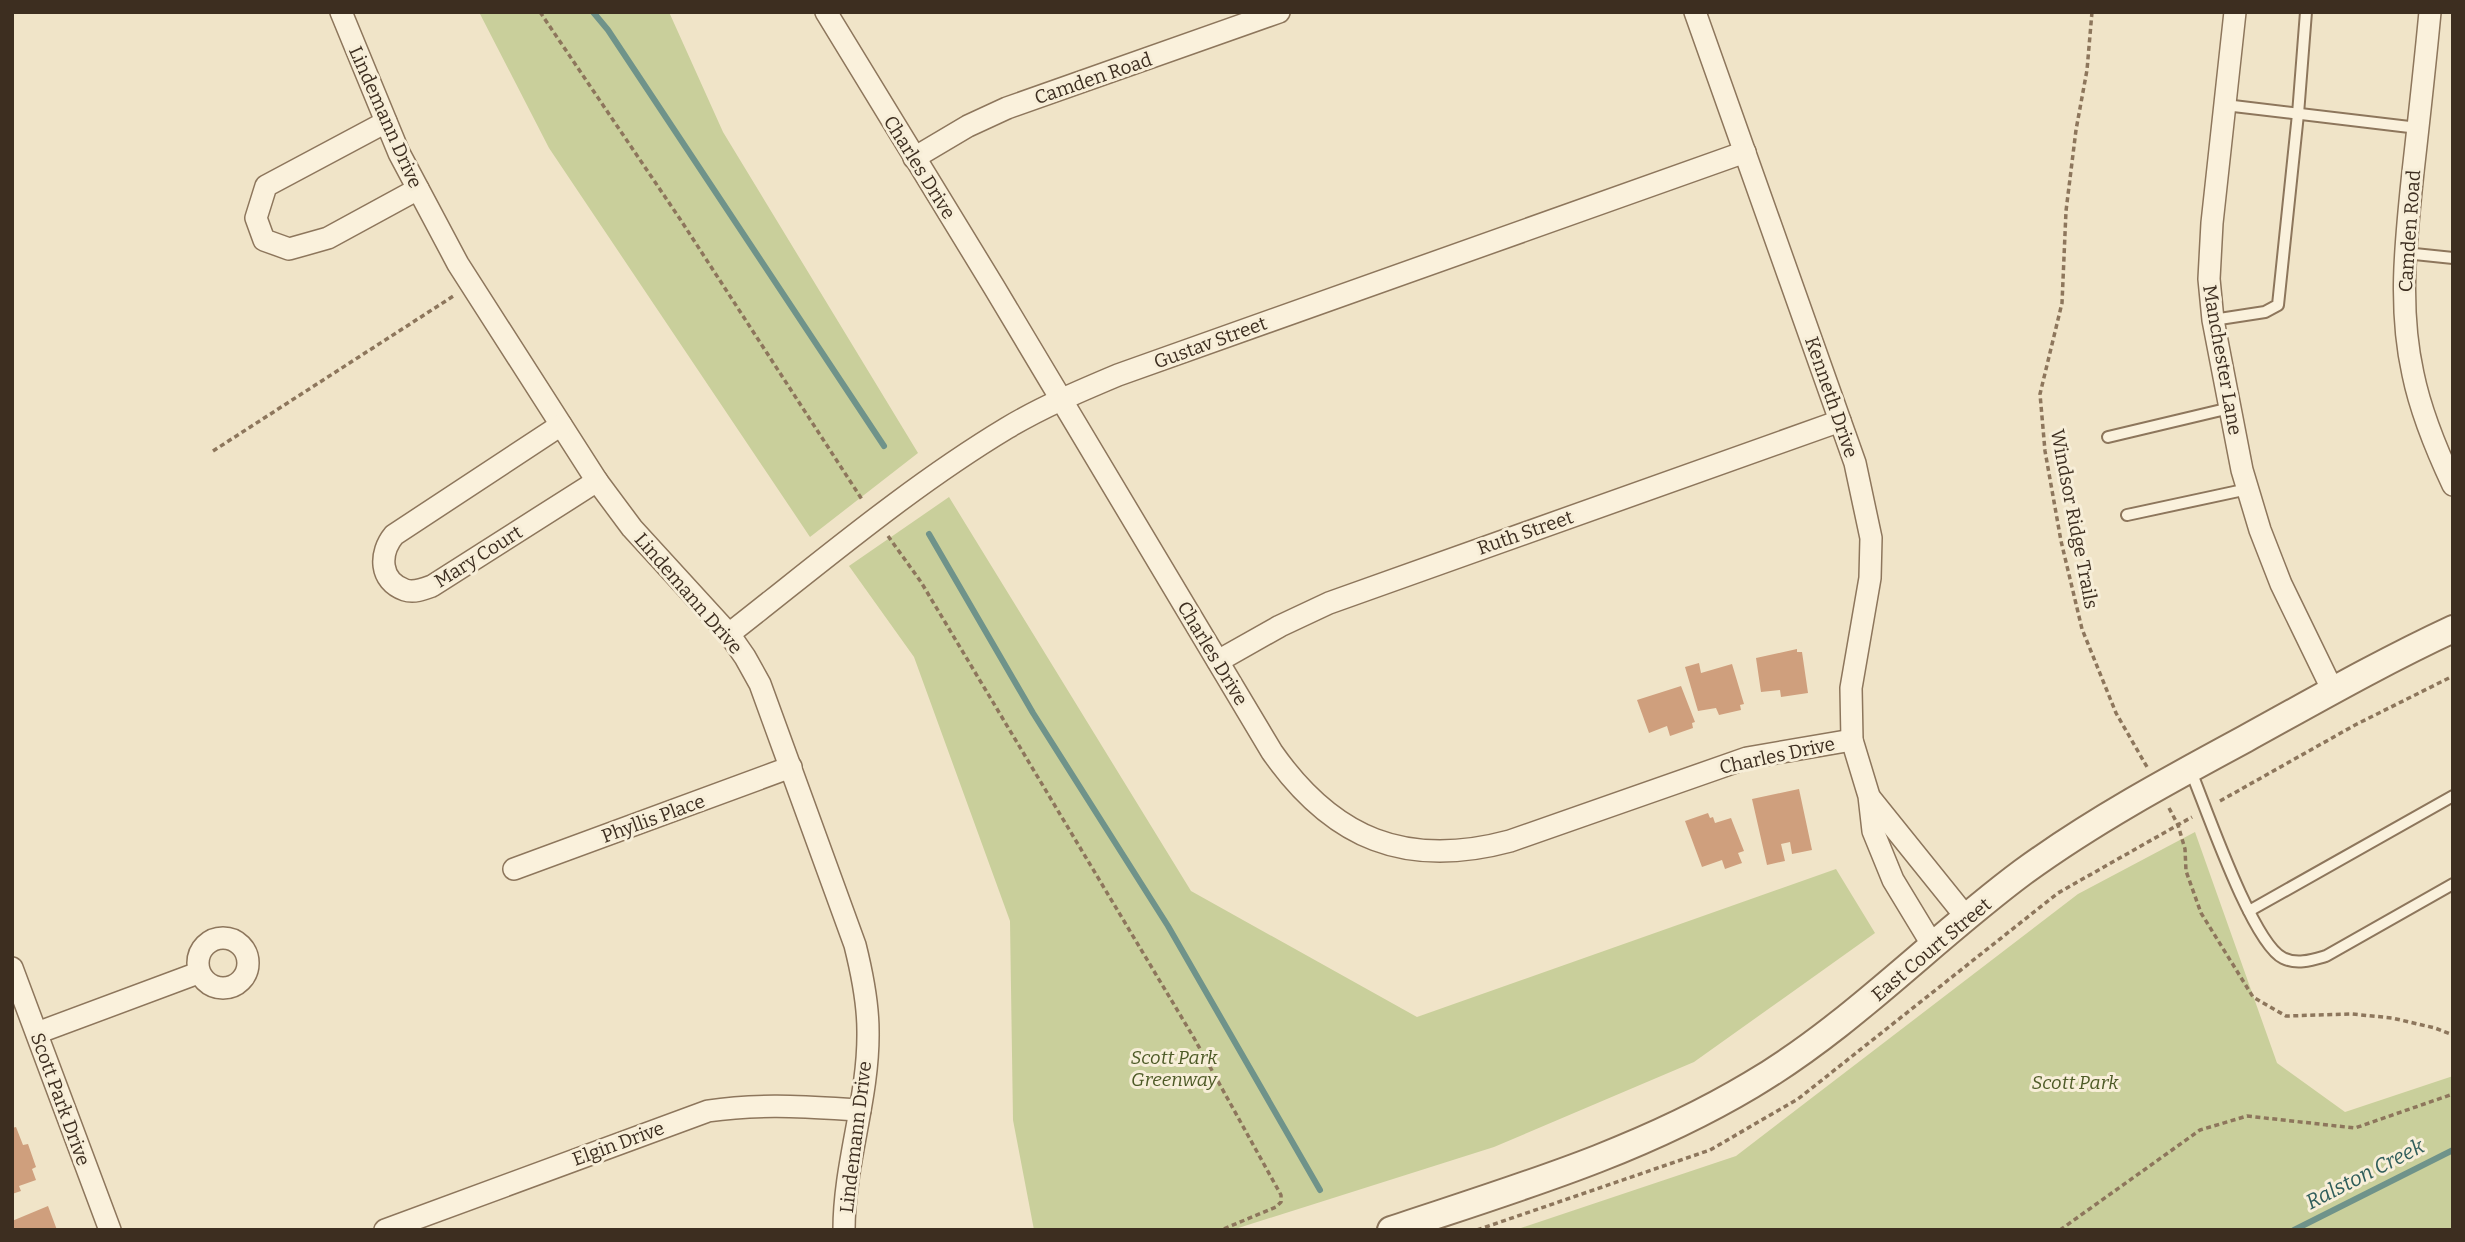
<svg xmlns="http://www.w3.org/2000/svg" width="2465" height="1242" viewBox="0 0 2465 1242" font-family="Bitter,serif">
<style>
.green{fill:#c9cf9b}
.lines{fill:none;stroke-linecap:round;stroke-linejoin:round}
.stream{stroke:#6f938a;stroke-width:6}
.building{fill:#cf9f7d}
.service-casing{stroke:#8d765c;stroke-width:14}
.minor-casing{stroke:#8d765c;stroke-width:24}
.tertiary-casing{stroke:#8d765c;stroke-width:30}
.path{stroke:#8d765c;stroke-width:3.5;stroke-dasharray:5 3.5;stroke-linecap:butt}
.service{stroke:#faf1dc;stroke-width:10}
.minor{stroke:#faf1dc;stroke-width:21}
.tertiary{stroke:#faf1dc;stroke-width:26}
.labels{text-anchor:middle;stroke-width:6;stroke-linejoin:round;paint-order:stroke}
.street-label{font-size:19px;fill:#3d2e20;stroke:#f7eed8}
.park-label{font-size:19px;font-style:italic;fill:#4d5a26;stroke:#f7eed8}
.water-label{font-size:21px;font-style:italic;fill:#2f5d5a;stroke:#f7eed8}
</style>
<rect width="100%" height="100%" fill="#f0e4c8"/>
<!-- green -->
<g class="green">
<polygon points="479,12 669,12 723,132 918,453 810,537 549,148"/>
<polygon points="949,497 1191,891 1417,1017 1836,869 1875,933 1694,1062 1494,1147 1232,1230 1034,1230 1013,1120 1010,921 914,657 849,566"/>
<polygon points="2195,832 2277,1063 2345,1112 2453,1076 2453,1230 1515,1230 1736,1156 2078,894"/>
</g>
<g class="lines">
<!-- stream -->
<g class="stream">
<polyline points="593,12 608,30 884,446"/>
<polyline points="929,534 1033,713 1168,926 1320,1190"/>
<polyline points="2294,1230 2453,1150"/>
</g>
</g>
<!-- building -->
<g class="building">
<polygon points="1797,649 1797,652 1802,652 1808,693 1781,697 1780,690 1761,692 1756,658"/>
<polygon points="1699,663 1701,673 1732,664 1744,704 1740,705 1741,710 1719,715 1716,708 1698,711 1685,667"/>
<polygon points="1681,686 1695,722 1692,723 1693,728 1670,736 1667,726 1649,733 1637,700"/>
<polygon points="1799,789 1812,850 1792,854 1790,842 1781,844 1785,861 1767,865 1752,799"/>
<polygon points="1708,813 1710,818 1713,817 1715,823 1731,818 1744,851 1738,853 1742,863 1725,869 1722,860 1702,867 1685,821"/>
<polygon points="16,1127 23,1145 28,1144 36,1167 32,1169 36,1180 19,1186 21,1191 12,1194 12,1128"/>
<polygon points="48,1206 57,1230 12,1230 12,1221"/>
</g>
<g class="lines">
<!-- service casing -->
<g class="service-casing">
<g id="service">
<polyline points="2225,105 2418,128"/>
<polyline points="2405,253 2453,258"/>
<polyline points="2213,320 2265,312 2278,305 2298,114 2306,12"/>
<polyline points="2108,437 2230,408"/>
<polyline points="2127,515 2248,489"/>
<path d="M2190,769C2205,805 2252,943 2283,958C2297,965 2312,960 2326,956L2453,884"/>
<polyline points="2249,911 2453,796"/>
</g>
</g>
<!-- minor casing -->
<g class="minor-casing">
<g id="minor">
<path d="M341,12L399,153L458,264L597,481L632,528L729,634L745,657L760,684L855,945C862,973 868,1002 868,1031C869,1098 844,1163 844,1230"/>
<path d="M826,12L994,287L1272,752C1333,839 1406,869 1510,841L1747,758L1852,740"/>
<polyline points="1695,12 1855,463 1871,538 1870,578 1851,688 1852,740 1869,796 1873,831 1893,880 1933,946"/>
<polyline points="2235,12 2212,223 2209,279 2213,320 2242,470 2260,530 2281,584 2333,691"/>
<path d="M2430,12C2425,65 2419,119 2413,172C2406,240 2398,307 2413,374C2421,413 2436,449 2453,485"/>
<polyline points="386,122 266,186 256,218 264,240 289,249 328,238 418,189"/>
<polyline points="914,158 968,126 1007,108 1279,12"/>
<path d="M561,425L394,535C379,553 379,581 405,590C414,593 424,589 432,586L597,481"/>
<path d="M729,634C820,563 909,487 1007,428C1042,407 1080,391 1118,375L1745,152"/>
<polyline points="1218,661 1280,626 1329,603 1840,421"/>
<polyline points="1871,799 1966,917"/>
<polyline points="514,869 791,767"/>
<circle cx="223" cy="963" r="25"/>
<polyline points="12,968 110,1230"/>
<polyline points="37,1033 198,973"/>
<path d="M385,1230L708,1111C759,1103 808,1107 860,1110"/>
</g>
</g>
<!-- tertiary casing -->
<g class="tertiary-casing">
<path id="tertiary" d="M1391,1230C1517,1188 1637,1153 1751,1085C1851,1026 1930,941 2023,872C2093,821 2169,780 2245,739C2314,701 2382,662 2453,629"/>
</g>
<!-- path -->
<g class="path">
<polyline points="540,12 680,219 863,501"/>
<polyline points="2092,12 2087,70 2076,130 2066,211 2062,303 2040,394 2045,451 2061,541 2082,629 2116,713 2147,767"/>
<polyline points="213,451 455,295"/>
<polyline points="888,536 921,582 1194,1038 1281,1195 1281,1202 1276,1207 1221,1230"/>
<polyline points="2220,801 2355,725 2453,676"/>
<polyline points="2169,808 2178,825 2185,849 2186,871 2201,913 2253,997 2286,1016 2352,1014 2392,1018 2435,1028 2453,1035"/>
<polyline points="1477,1230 1710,1150 1798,1099 2058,893 2192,817"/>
<polyline points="2060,1230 2200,1130 2247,1116 2355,1128 2453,1094"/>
</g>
<!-- service -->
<use href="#service" class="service"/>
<!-- minor -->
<use href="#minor" class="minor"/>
<!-- tertiary -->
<use href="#tertiary" class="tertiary"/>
</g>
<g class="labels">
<!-- street labels -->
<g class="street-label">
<text transform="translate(1093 78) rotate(-19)" y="7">Camden Road</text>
<text transform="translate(386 117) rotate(66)" y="7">Lindemann Drive</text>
<text transform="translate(920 167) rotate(58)" y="7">Charles Drive</text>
<text transform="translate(2409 231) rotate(-86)" y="7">Camden Road</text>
<text transform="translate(1210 342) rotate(-20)" y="7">Gustav Street</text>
<text transform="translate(2223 360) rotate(80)" y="7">Manchester Lane</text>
<text transform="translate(1832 397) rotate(71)" y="7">Kenneth Drive</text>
<text transform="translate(2075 519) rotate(79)" y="7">Windsor Ridge Trails</text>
<text transform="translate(1525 532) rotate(-19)" y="7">Ruth Street</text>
<text transform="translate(478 556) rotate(-32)" y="7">Mary Court</text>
<text transform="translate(689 593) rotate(49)" y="7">Lindemann Drive</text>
<text transform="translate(1213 653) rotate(59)" y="7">Charles Drive</text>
<text transform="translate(1777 755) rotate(-12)" y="7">Charles Drive</text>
<text transform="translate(653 818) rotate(-20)" y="7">Phyllis Place</text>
<text transform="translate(1931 949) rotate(-40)" y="7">East Court Street</text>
<text transform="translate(61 1099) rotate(70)" y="7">Scott Park Drive</text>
<text transform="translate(855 1137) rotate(-83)" y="7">Lindemann Drive</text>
<text transform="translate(618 1143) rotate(-20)" y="7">Elgin Drive</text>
</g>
<!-- park labels -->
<g class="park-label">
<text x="1174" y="1064">Scott Park<tspan x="1174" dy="22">Greenway</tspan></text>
<text x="2075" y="1089">Scott Park</text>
</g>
<!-- water labels -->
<g class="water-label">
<text transform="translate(2365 1174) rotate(-27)" y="7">Ralston Creek</text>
</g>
</g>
<!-- border -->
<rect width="2465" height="1242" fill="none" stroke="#3d2e20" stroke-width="28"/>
</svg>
